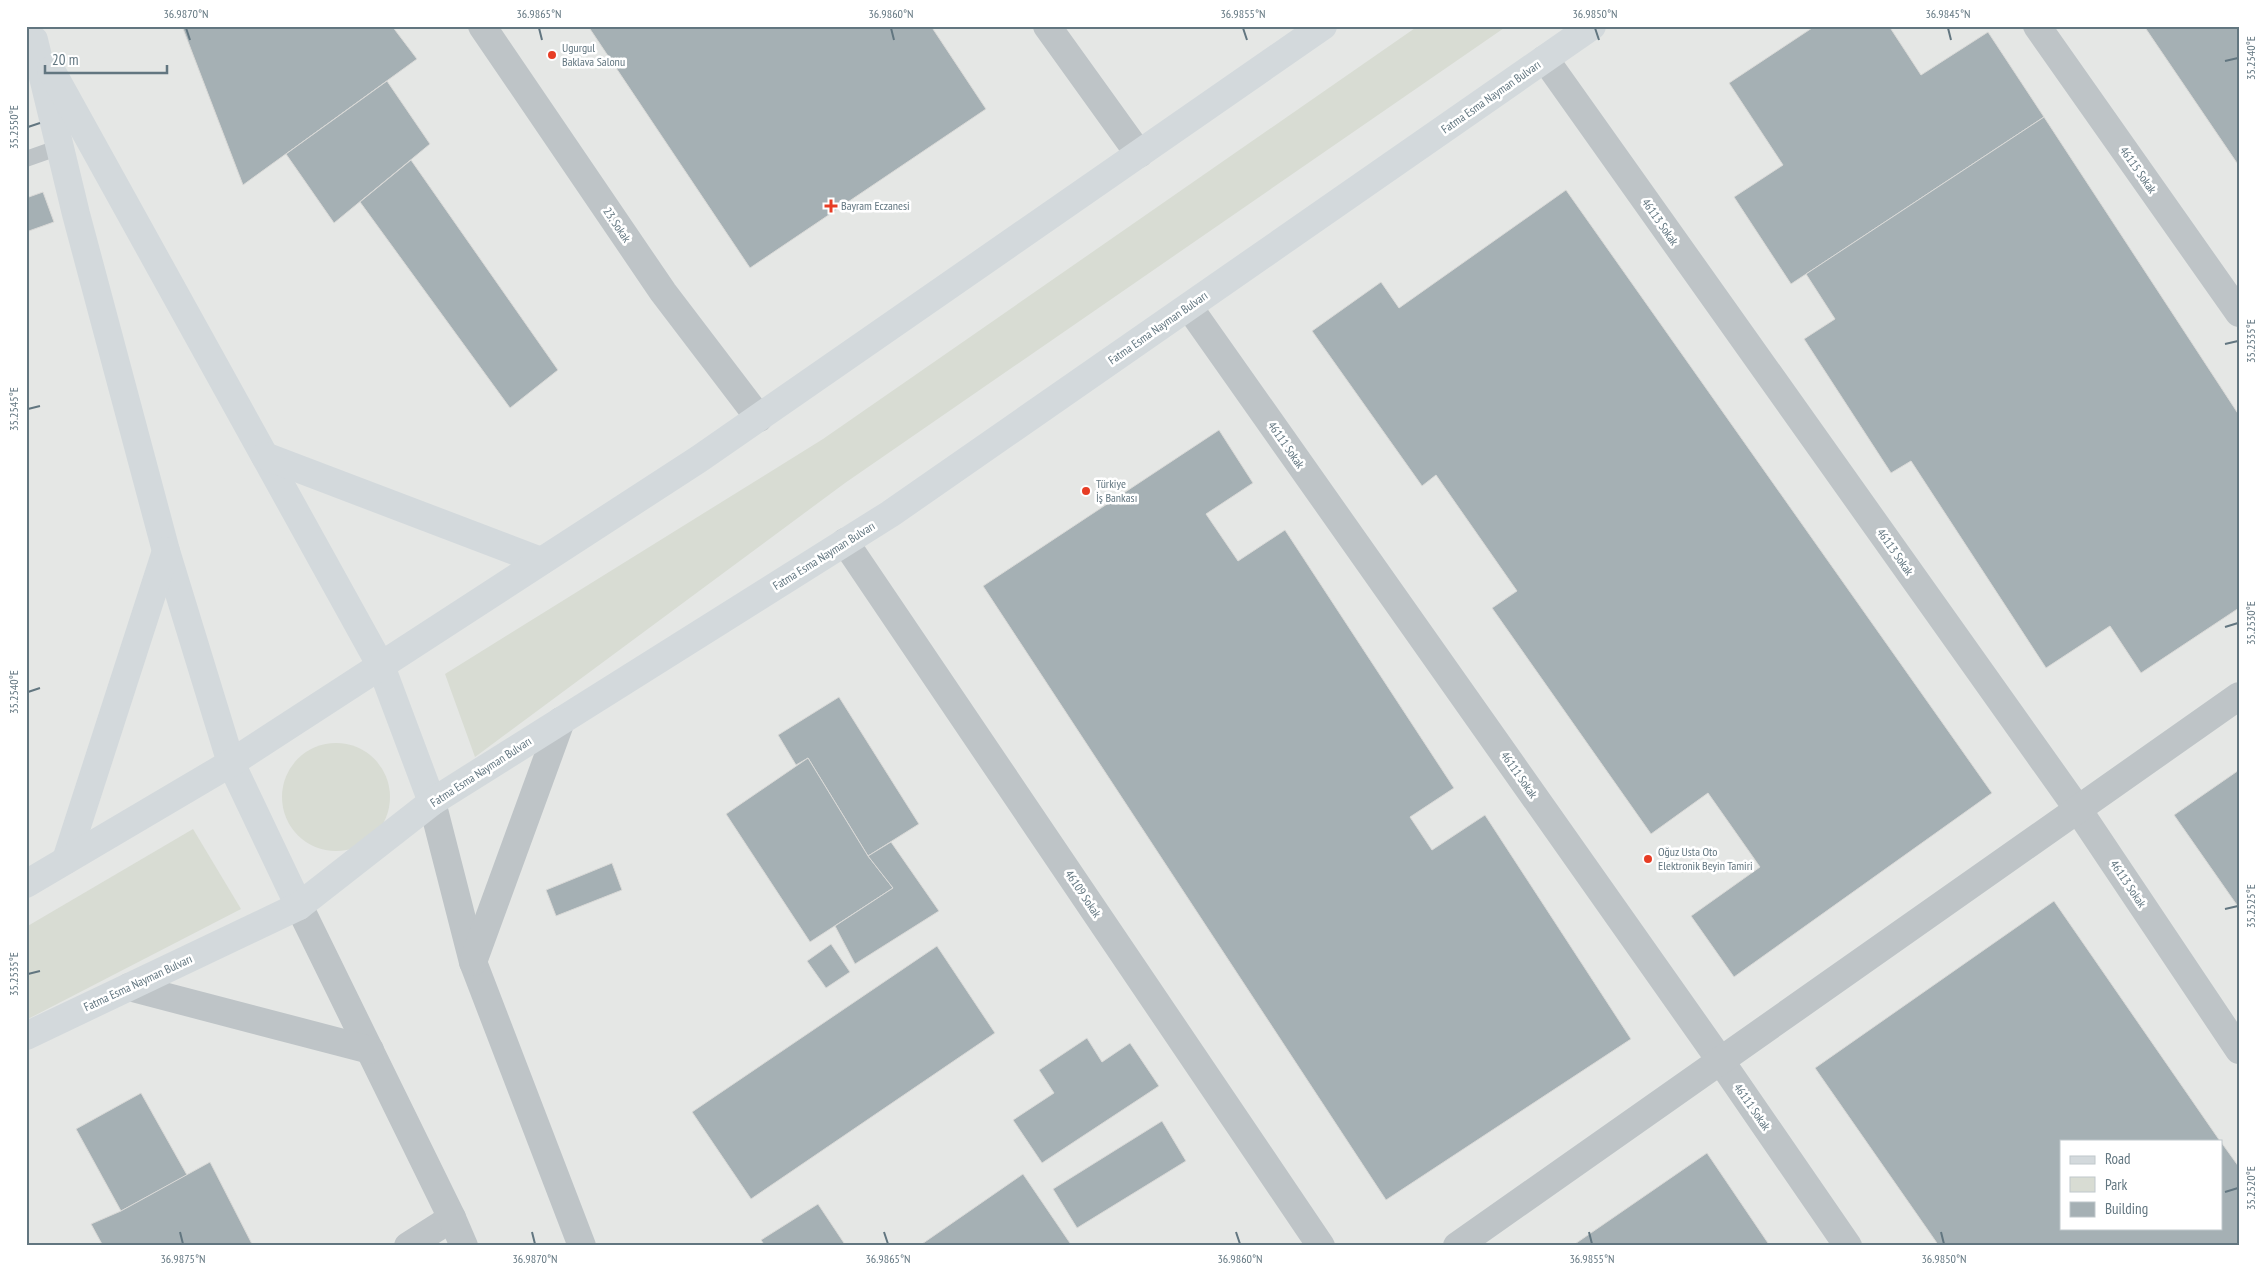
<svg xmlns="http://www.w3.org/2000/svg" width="2265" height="1272" viewBox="0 0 2265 1272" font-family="'PT Sans Narrow',sans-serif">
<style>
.built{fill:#e5e7e5;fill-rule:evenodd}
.green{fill:#d8dcd3}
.building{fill:#a5b0b4;stroke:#d9d9d7}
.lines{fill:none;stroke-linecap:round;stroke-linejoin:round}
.service{stroke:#bec4c7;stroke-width:16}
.minor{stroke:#bec4c7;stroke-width:28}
.tertiary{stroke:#bec4c7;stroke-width:28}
.secondary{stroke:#d3d9dc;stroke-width:28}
.ticks{fill:none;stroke:#627680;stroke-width:2}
.poi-dot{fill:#e73d25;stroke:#fff;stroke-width:2}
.labels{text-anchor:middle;stroke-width:5;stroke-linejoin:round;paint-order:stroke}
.poi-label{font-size:12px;fill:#627680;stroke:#fff;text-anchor:start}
.street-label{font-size:12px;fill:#627680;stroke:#fff}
.neatline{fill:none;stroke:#627680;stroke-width:2}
.ticks-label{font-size:12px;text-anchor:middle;fill:#627680}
</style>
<rect width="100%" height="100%" fill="#f7f7f4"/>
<!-- built -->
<path class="built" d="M26,26H2239V1246H26ZM2061,1141H2221V1228H2061Z"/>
<!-- green -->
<g class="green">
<polygon points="1418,26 1507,26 845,483 475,757 445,674 823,439"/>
<circle cx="336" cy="797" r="54"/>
<polygon points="193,829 241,909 26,1020 26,927"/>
</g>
<!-- building -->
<g class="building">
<polygon points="182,26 392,26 417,59 243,185"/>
<polygon points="588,26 931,26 986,109 750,268"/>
<polygon points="1815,26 1889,26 1921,75 1988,32 2044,117 1791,284 1734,197 1783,165 1729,83"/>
<polygon points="2144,26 2239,26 2239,166"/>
<polygon points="387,81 430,144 334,223 286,154"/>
<polygon points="2044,117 2239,415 2239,608 2141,673 2110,626 2046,668 1911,461 1891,473 1804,339 1835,319 1806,274"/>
<polygon points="411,160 558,370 510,408 360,202"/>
<polygon points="1566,190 1992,793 1734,977 1691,916 1760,867 1708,793 1651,834 1492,608 1517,591 1436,475 1422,486 1312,331 1381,282 1399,308"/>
<polygon points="43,192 54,222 26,232 26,198"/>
<polygon points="1219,430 1253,483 1206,514 1238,561 1285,530 1454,788 1410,817 1432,850 1485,815 1631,1039 1386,1200 983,586"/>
<polygon points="839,697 919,824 868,856 808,758 796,765 778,735"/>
<polygon points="808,758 868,856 893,888 810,942 726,814"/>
<polygon points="2239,770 2239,908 2174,815"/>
<polygon points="891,842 939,911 855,964 835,926 893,888 868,856"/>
<polygon points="612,863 622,890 556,916 546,890"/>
<polygon points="2054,901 2220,1141 2061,1141 2061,1228 2221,1228 2221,1142 2239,1167 2239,1246 1939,1246 1815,1068"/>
<polygon points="831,944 850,972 826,988 807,961"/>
<polygon points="937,946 995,1033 751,1199 692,1112"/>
<polygon points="1087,1038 1102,1062 1130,1043 1159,1086 1042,1163 1013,1120 1054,1093 1039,1070"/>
<polygon points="141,1093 187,1175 121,1211 76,1129"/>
<polygon points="1162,1121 1186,1161 1077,1228 1053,1189"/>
<polygon points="1707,1153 1770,1246 1572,1246"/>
<polygon points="210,1162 253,1246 103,1246 91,1224 121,1211"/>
<polygon points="1023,1174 1072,1246 919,1246"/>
<polygon points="818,1204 846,1246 765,1246 761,1240"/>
</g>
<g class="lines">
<!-- service -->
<polyline class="service" points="26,159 60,147"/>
<!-- minor -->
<g class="minor">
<polyline points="482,26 663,292 759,418"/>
<polyline points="1047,26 1139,154"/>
<polyline points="2037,26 2239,313"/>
<polyline points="1545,59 2077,808 2239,1050"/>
<polyline points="1189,307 1720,1060 1848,1246"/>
<polyline points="845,542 1321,1246"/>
<polyline points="408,1246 452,1218"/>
<polyline points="1457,1246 2239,696"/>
</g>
<!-- tertiary -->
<g class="tertiary">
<polyline points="432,802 473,962 582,1246"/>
<polyline points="299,906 452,1218 464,1246"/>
<polyline points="473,962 561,721"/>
<polyline points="129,987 370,1050"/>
</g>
<!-- secondary -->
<g class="secondary">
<polyline points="34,40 76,214 166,551 231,763 299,906"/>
<polyline points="51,70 381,666 432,802"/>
<polyline points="265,456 541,561"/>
<polyline points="66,860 166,551"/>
<polyline points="26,884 231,763 699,459 1323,26"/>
<polyline points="26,1036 299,906 432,802 890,514 1592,26"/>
</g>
</g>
<!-- ticks -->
<path class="ticks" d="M186,28L190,40M539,28L542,40M891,28L894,40M1243,28L1247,40M1595,28L1599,40M1948,28L1951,40M2225,61L2238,58M28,127L40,123M2225,344L2238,341M28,409L40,406M2225,627L2238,623M28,692L40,688M2225,909L2238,906M28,974L40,971M2225,1192L2238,1188M180,1232L183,1244M532,1232L535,1244M884,1232L888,1244M1236,1232L1240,1244M1589,1232L1592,1244M1941,1232L1944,1244"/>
<!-- markers -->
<g class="poi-dot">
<circle cx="552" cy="55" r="5"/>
<path d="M828.5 198.5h5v5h5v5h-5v5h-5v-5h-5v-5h5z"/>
<circle cx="1086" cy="491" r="5"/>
<circle cx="1648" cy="859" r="5"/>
</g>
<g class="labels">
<!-- poi labels -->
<g class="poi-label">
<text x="562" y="52">Ugurgul<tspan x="562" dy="14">Baklava Salonu</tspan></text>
<text x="841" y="210">Bayram Eczanesi</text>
<text x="1096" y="488">Türkiye<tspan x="1096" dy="14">İş Bankası</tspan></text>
<text x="1658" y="856">Oğuz Usta Oto<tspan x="1658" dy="14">Elektronik Beyin Tamiri</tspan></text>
</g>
<!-- street labels -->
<g class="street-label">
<text transform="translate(1491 97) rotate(-35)" y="4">Fatma Esma Nayman Bulvarı</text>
<text transform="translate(2138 170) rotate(55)" y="4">46115 Sokak</text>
<text transform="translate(1660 222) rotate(55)" y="4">46113 Sokak</text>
<text transform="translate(617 225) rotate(56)" y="4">23. Sokak</text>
<text transform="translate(1158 328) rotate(-35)" y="4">Fatma Esma Nayman Bulvarı</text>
<text transform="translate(1286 445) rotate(55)" y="4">46111 Sokak</text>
<text transform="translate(1895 552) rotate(55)" y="4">46113 Sokak</text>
<text transform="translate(824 556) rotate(-32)" y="4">Fatma Esma Nayman Bulvarı</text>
<text transform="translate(481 772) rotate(-33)" y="4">Fatma Esma Nayman Bulvarı</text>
<text transform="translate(1519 775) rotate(55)" y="4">46111 Sokak</text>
<text transform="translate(2128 884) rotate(56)" y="4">46113 Sokak</text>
<text transform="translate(1083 894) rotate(56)" y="4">46109 Sokak</text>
<text transform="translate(138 983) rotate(-25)" y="4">Fatma Esma Nayman Bulvarı</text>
<text transform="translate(1752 1107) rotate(55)" y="4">46111 Sokak</text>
</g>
</g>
<!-- border -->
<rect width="2265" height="1272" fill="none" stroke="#ffffff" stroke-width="55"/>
<!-- legend -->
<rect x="2060" y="1140" width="162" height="90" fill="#ffffff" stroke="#c0c8cc"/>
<rect x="2070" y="1156" width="25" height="8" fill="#d3d9dc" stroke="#c0c8cc"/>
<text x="2105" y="1164" font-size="15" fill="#627680">Road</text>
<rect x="2070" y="1177" width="25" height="15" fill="#d8dcd3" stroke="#c0c8cc"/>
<text x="2105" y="1190" font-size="15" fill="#627680">Park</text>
<rect x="2070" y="1202" width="25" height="15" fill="#a5b0b4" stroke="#c0c8cc"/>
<text x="2105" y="1214" font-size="15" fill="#627680">Building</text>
<!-- scale -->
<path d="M45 65v8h122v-8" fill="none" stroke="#627680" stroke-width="2.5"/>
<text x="52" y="65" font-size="15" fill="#627680" stroke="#ffffff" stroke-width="4" paint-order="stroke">20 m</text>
<rect x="28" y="28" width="2210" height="1216" class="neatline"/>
<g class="ticks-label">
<text x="186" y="18">36.9870°N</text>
<text x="539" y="18">36.9865°N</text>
<text x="891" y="18">36.9860°N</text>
<text x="1243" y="18">36.9855°N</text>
<text x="1595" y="18">36.9850°N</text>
<text x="1948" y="18">36.9845°N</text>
<text transform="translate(2251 58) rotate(-90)" y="4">35.2540°E</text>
<text transform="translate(14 127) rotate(-90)" y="4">35.2550°E</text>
<text transform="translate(2251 341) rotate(-90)" y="4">35.2535°E</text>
<text transform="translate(14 409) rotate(-90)" y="4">35.2545°E</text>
<text transform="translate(2251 623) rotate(-90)" y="4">35.2530°E</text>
<text transform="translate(14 692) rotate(-90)" y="4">35.2540°E</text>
<text transform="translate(2251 906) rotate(-90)" y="4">35.2525°E</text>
<text transform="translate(14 974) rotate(-90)" y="4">35.2535°E</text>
<text transform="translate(2251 1188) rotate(-90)" y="4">35.2520°E</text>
<text x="183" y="1263">36.9875°N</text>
<text x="535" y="1263">36.9870°N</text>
<text x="888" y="1263">36.9865°N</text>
<text x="1240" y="1263">36.9860°N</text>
<text x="1592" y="1263">36.9855°N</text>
<text x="1944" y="1263">36.9850°N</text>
</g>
</svg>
